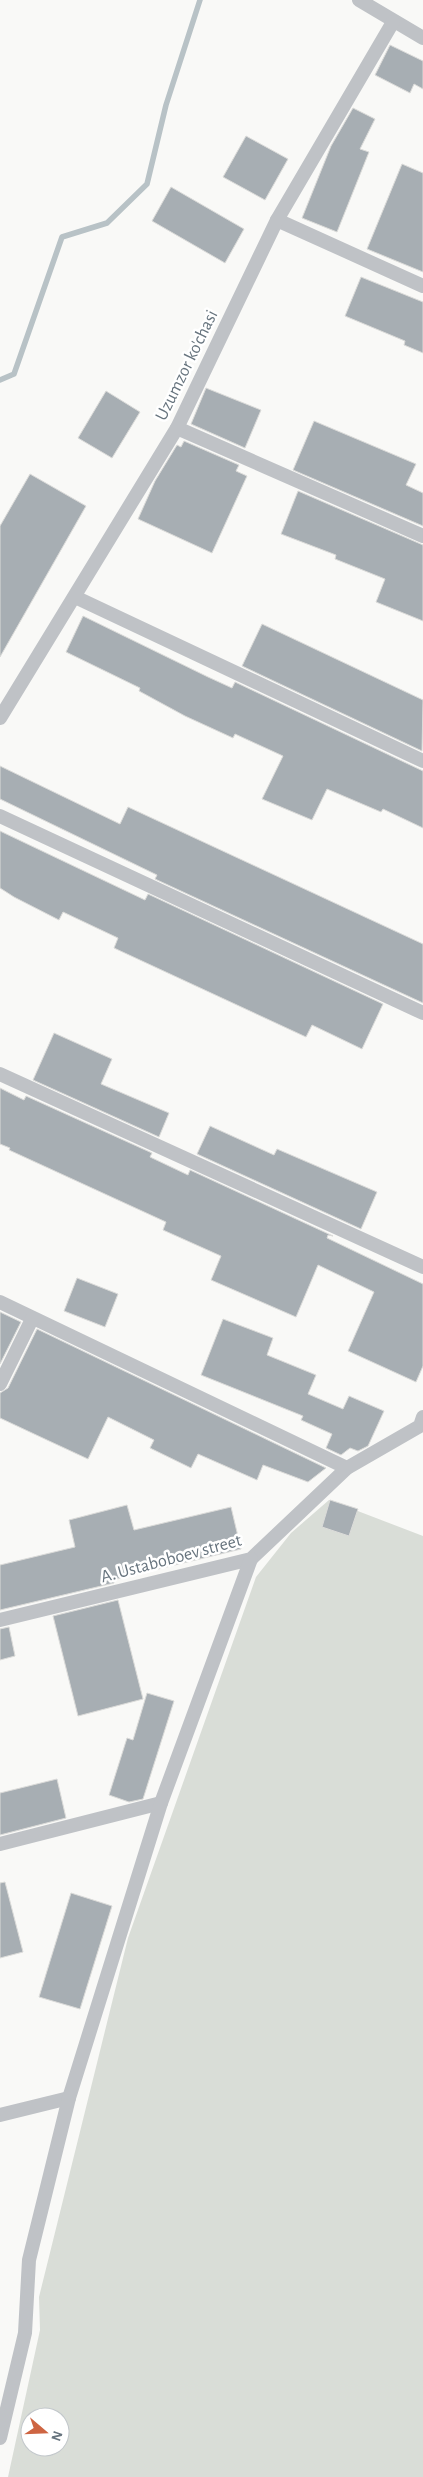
<svg xmlns="http://www.w3.org/2000/svg" width="423" height="2477" viewBox="0 0 423 2477" font-family="'Alegreya Sans',sans-serif">
<style>
.green{fill:#d9ddd7;fill-rule:evenodd}
.lines{fill:none;stroke-linecap:round;stroke-linejoin:round}
.stream{stroke:#b8c2c6;stroke-width:5.5}
.building{fill:#a7aeb3;stroke:#dbdbd9}
.street{stroke:#bfc2c6;stroke-width:14}
.labels{text-anchor:middle;stroke-width:5;stroke-linejoin:round;paint-order:stroke}
.street-label{font-size:18px;fill:#67747e;stroke:#fff}
</style>
<rect width="100%" height="100%" fill="#f9f9f7"/>
<!-- green -->
<path class="green" d="M329,1500L423,1536V2477H8L40,2330L39,2297L128,1938L256,1577L291,1533ZM30,2417H60V2447H30Z"/>
<g class="lines">
<!-- stream -->
<polyline class="stream" points="0,380 14,374 62,237 107,223 147,184 166,105 200,0"/>
</g>
<!-- building -->
<g class="building">
<polygon points="390,45 423,61 423,89 414,84 410,93 375,75"/>
<polygon points="353,108 375,119 360,149 369,152 337,232 302,218 331,146"/>
<polygon points="246,136 288,159 265,200 223,177"/>
<polygon points="402,164 423,173 423,272 367,249"/>
<polygon points="171,187 244,229 225,263 152,221"/>
<polygon points="361,277 423,302 423,353 404,345 405,341 345,316"/>
<polygon points="206,388 261,410 245,448 191,424"/>
<polygon points="106,391 140,412 112,458 78,438"/>
<polygon points="314,421 416,464 406,485 423,493 423,526 293,470"/>
<polygon points="184,441 239,465 236,471 247,476 212,553 138,519 155,481 177,445 181,447"/>
<polygon points="30,474 86,506 0,657 0,526"/>
<polygon points="298,491 423,545 423,621 376,602 385,579 335,559 336,555 281,534"/>
<polygon points="83,616 208,677 232,688 235,682 423,771 423,828 383,809 381,812 327,789 312,820 262,799 283,756 235,734 233,738 185,716 139,691 140,688 66,652"/>
<polygon points="262,624 423,700 422,751 242,666"/>
<polygon points="0,766 120,824 128,807 423,944 423,1003 155,879 157,875 0,799"/>
<polygon points="0,831 145,900 148,894 383,1004 362,1049 312,1025 306,1037 114,948 118,938 63,912 59,920 14,897 0,888"/>
<polygon points="54,1033 112,1059 101,1084 169,1113 159,1137 33,1080"/>
<polygon points="0,1088 24,1100 26,1096 152,1153 150,1157 188,1175 190,1170 333,1236 328,1235 327,1238 423,1284 423,1366 416,1382 348,1351 374,1292 318,1265 296,1317 211,1280 221,1256 163,1230 166,1222 9,1150 10,1148 0,1144"/>
<polygon points="210,1126 274,1155 277,1149 377,1192 361,1229 197,1154"/>
<polygon points="77,1278 118,1294 105,1327 64,1311"/>
<polygon points="0,1312 21,1322 0,1364"/>
<polygon points="223,1319 273,1338 267,1355 316,1375 308,1394 343,1409 349,1396 384,1411 368,1446 358,1451 350,1448 341,1455 326,1448 332,1434 301,1420 303,1416 201,1375"/>
<polygon points="37,1329 326,1468 308,1482 263,1465 257,1480 198,1454 191,1468 150,1448 154,1440 108,1417 88,1459 47,1440 0,1418 0,1393 8,1388"/>
<polygon points="330,1500 358,1509 349,1536 322,1527"/>
<polygon points="127,1505 134,1530 231,1507 241,1549 113,1580 114,1583 0,1610 0,1565 75,1547 69,1520"/>
<polygon points="118,1600 143,1699 78,1716 53,1616"/>
<polygon points="9,1627 15,1656 0,1660 0,1629"/>
<polygon points="147,1693 174,1701 143,1799 129,1802 109,1795 127,1738 133,1740"/>
<polygon points="57,1779 66,1818 0,1835 0,1793"/>
<polygon points="5,1882 23,1952 0,1958 0,1883"/>
<polygon points="71,1893 112,1906 80,2009 39,1997"/>
</g>
<g class="lines">
<!-- street -->
<g class="street">
<polyline points="359,0 423,38"/>
<polyline points="277,220 423,286"/>
<polyline points="177,428 423,536"/>
<polyline points="75,597 423,761"/>
<polyline points="0,718 177,428 277,220 393,22"/>
<polyline points="0,816 423,1013"/>
<polyline points="0,1074 423,1267"/>
<polyline points="0,1302 347,1468"/>
<polyline points="0,1384 32,1319"/>
<polyline points="0,1620 251,1559 347,1468 420,1426 423,1417"/>
<polyline points="0,1844 161,1803"/>
<polyline points="0,2115 69,2098"/>
<polyline points="0,2438 25,2333 29,2260 69,2098 161,1803 251,1559"/>
</g>
</g>
<g class="labels">
<!-- street labels -->
<g class="street-label">
<text transform="translate(186 365) rotate(-64)" y="6">Uzumzor ko'chasi</text>
<text transform="translate(171 1558) rotate(-15)" y="6">A. Ustaboboev street</text>
</g>
</g>
<!-- north arrow -->
<g transform="translate(45 2432) rotate(109)"><circle r="24" fill="#ffffff" stroke="#c2c7cb"/>
<path d="M0-4L9 19L0 12L-9 19Z" fill="#ce6542"/>
<text y="-8" font-size="14" font-weight="bold" text-anchor="middle" fill="#67747e">N</text>
</g>
</svg>
